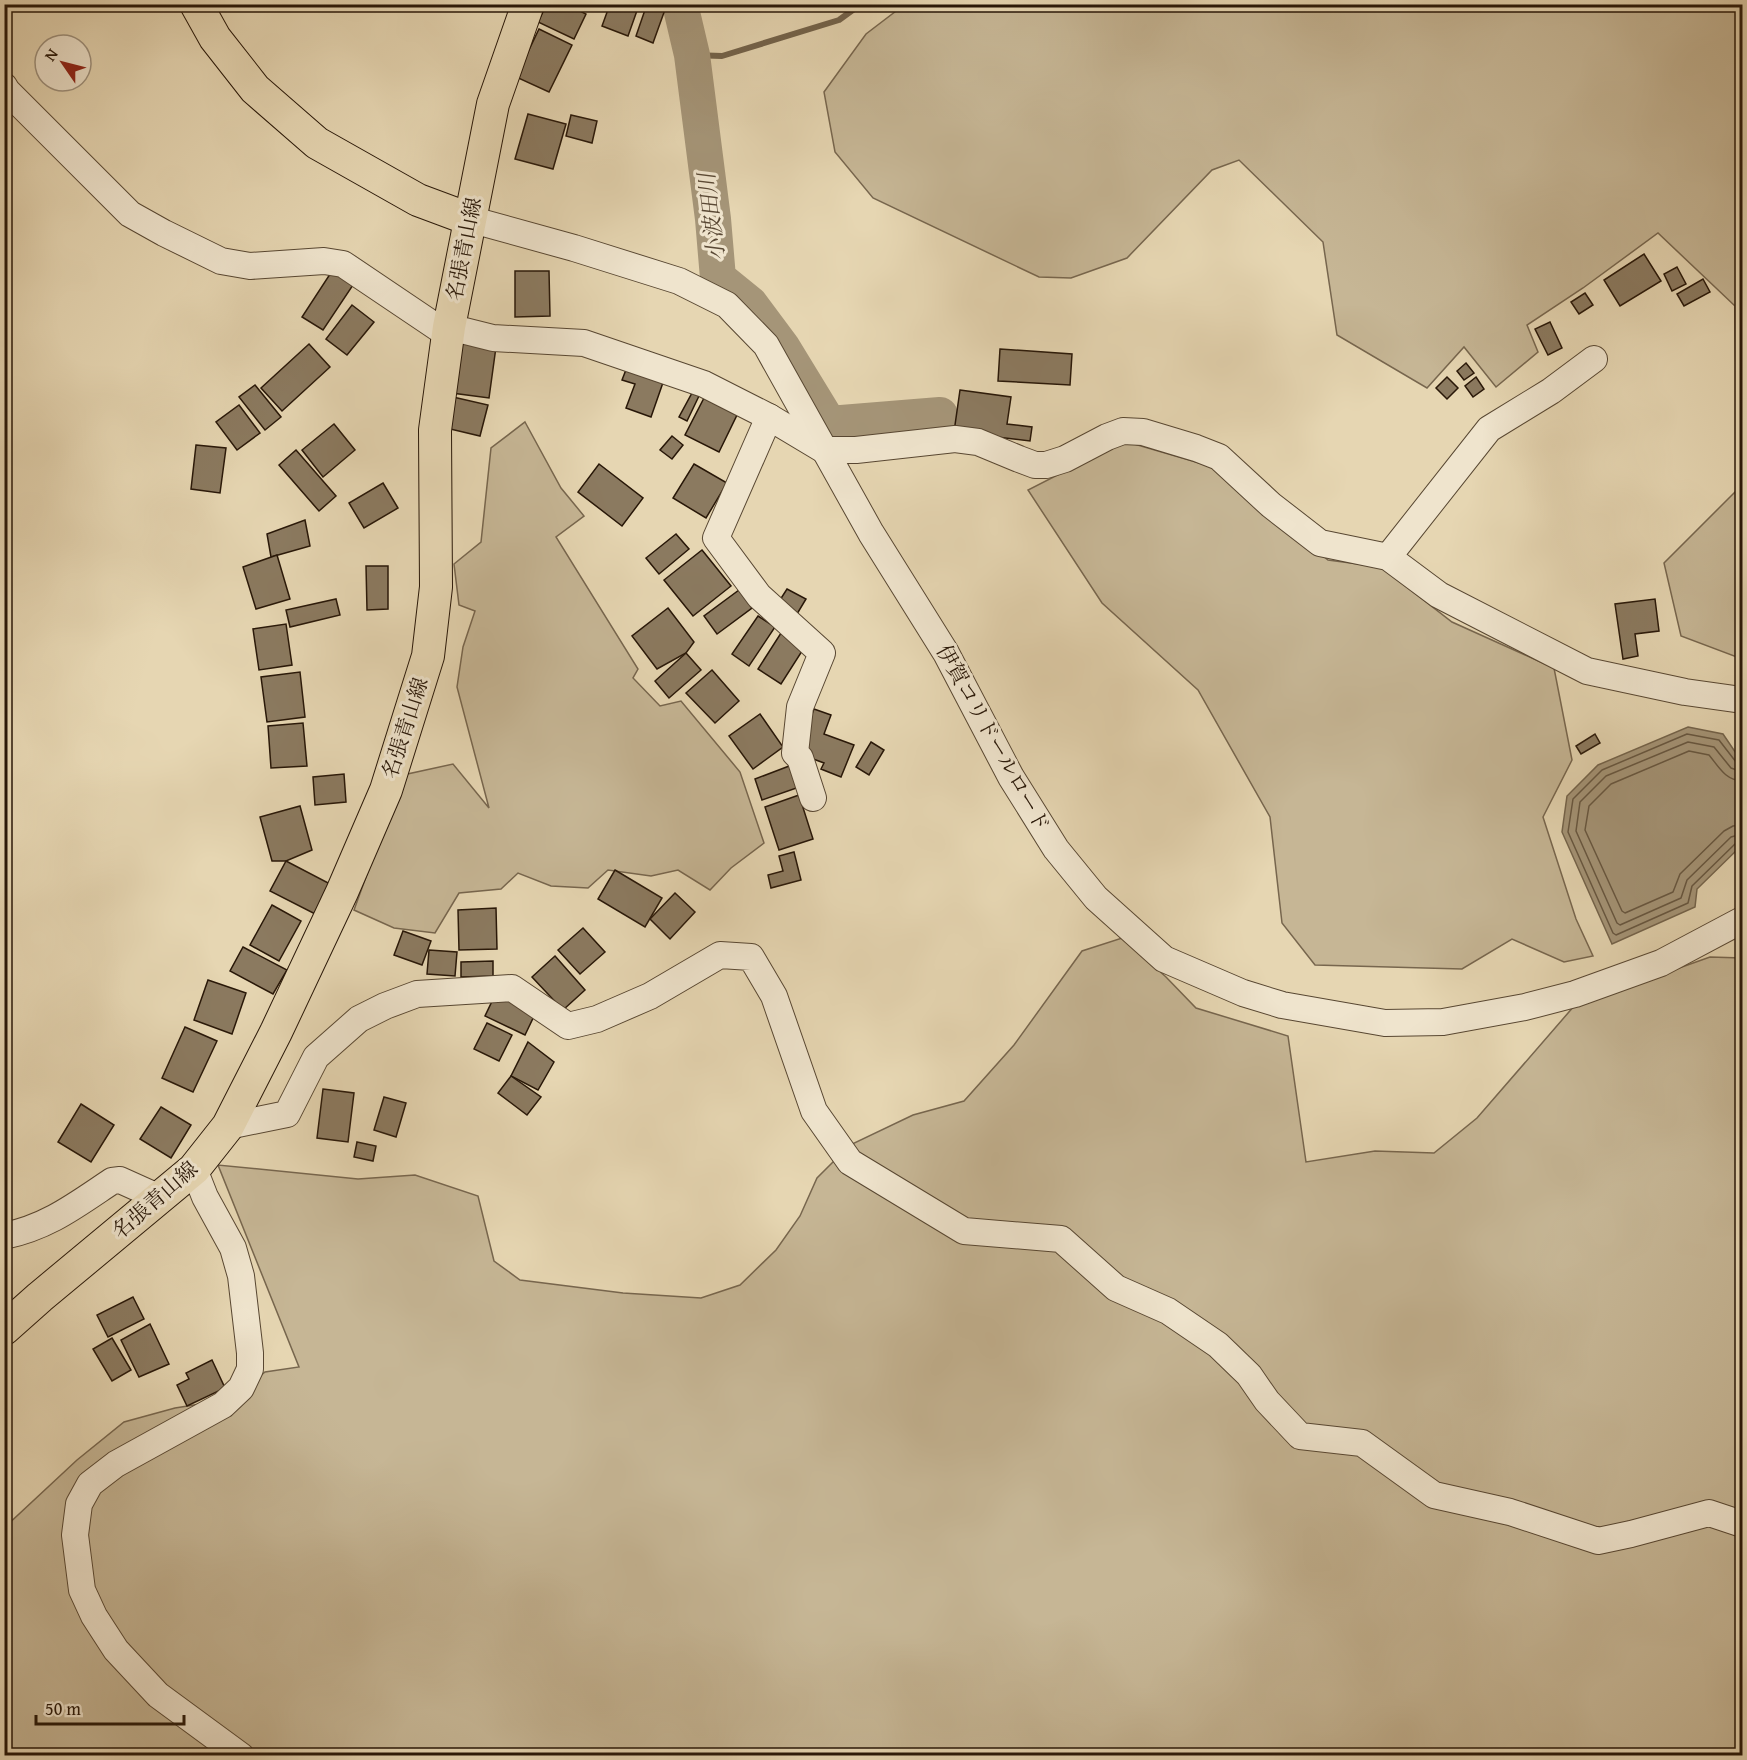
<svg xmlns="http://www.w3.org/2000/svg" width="1747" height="1760" viewBox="0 0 1747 1760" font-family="'Gentium Book Plus','Noto Serif JP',serif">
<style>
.green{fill:#c6b695;stroke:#77664e;stroke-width:1.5}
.water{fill:#a59578;stroke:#73634b;stroke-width:1.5}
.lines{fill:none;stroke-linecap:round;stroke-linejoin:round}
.shore{stroke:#665640;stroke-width:1.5}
.stream{stroke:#73634b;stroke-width:6}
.river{stroke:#a59578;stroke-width:36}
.building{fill:#8b7a60;stroke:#281708;stroke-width:1.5}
.minor-casing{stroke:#584732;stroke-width:28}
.major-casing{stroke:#281708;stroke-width:34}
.minor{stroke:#efe4cd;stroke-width:26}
.major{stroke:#e6d6b2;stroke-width:32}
.labels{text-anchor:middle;stroke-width:6;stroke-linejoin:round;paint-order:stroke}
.street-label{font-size:21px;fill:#281708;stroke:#efe4cd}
.water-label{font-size:22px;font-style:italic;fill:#5a4935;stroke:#efe4cd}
</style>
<rect width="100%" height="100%" fill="#e6d6b2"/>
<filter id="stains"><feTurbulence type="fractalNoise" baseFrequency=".00333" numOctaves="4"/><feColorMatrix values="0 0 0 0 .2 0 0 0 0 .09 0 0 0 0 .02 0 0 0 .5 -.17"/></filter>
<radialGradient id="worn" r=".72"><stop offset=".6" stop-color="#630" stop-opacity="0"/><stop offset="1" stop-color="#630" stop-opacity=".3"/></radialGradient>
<!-- green -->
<g class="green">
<polygon points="904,5 1742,5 1742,389 1736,384 1735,306 1658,233 1583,288 1527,325 1538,352 1496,387 1464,347 1427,388 1337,335 1323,242 1239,160 1212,170 1127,258 1071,278 1039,277 873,198 835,152 824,92 866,34"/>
<polygon points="525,422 561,488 584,516 556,537 638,669 633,678 660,706 681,701 740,772 764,843 731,868 710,890 678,870 651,876 608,870 588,888 551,886 518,873 501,889 459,893 435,933 394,928 354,910 403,775 453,764 489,808 457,687 463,647 475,611 459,605 454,564 481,542 491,448"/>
<polygon points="1124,441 1213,467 1328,560 1381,567 1452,622 1554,668 1572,760 1543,817 1576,919 1593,956 1564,962 1512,939 1462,969 1315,965 1282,923 1270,817 1198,690 1102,603 1028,490"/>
<polygon points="1742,485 1742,659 1681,636 1664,563"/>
<polygon points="1122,938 1166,977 1196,1008 1288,1036 1306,1162 1375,1151 1434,1153 1477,1118 1575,1005 1710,957 1742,958 1742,1755 5,1755 4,1528 77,1460 124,1422 175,1408 232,1399 265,1372 299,1367 218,1165 358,1179 415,1175 478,1196 494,1261 520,1280 623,1293 701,1298 740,1285 776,1250 800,1216 817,1178 850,1145 913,1115 964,1101 1014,1045 1082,951"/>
</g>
<!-- water -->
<polygon class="water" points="1688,727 1723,734 1742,762 1742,845 1697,889 1695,907 1612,944 1562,832 1567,796 1598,765"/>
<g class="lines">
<!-- shore -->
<g class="shore">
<polyline points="1742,764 1736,762 1719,740 1687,734 1602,770 1573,799 1568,832 1613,933 1616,935 1688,903 1692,886 1736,843 1742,841"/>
<polyline points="1742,772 1731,768 1714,747 1688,742 1606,776 1580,802 1576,831 1617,923 1620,925 1681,898 1687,880 1731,837 1742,834"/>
<path d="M1742,781C1725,780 1719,767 1709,755L1689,751L1611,784L1589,806L1585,830L1622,911L1625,913L1673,892L1680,874L1724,831L1733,826L1742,825"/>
</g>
<!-- stream -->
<polyline class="stream" points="692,55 722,56 839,20 861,4"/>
<!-- river -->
<polyline class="river" points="680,4 692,55 713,219 718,278 750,304 782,347 829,424 940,415"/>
</g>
<!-- building -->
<g class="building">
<polygon points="547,4 566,4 586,14 574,39 538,22"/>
<polygon points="610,4 639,5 628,36 602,26"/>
<polygon points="647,4 667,4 653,43 636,36"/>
<polygon points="539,29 572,45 549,92 516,77"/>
<polygon points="528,114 566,124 553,169 515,159"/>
<polygon points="571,115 597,121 592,143 566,136"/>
<polygon points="1644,254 1661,281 1620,306 1604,280"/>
<polygon points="1677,267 1686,284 1672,291 1664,274"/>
<polygon points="332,271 353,285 323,330 302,317"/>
<polygon points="515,271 549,271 550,316 515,317"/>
<polygon points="1703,279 1710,292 1684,306 1677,294"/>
<polygon points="1585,293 1593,305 1579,314 1571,302"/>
<polygon points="352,305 374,322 347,355 326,339"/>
<polygon points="1550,322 1562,348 1548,355 1535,329"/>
<polygon points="459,342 496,347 489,398 452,393"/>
<polygon points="309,344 330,367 282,411 261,388"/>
<polygon points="1000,349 1072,354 1070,385 998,381"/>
<polygon points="629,362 666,374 651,417 626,408 635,384 622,380"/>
<polygon points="1466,363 1474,373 1464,380 1457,371"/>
<polygon points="1447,377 1458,388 1447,399 1436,388"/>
<polygon points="1476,377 1484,389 1473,397 1465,386"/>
<polygon points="255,385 281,417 265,430 239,397"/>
<polygon points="960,390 1011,397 1007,424 1032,427 1030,441 954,432"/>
<polygon points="692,393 699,396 687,421 679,417"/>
<polygon points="453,397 488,405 480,436 446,428"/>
<polygon points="704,398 737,415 719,452 685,435"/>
<polygon points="239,405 260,433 237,450 216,422"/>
<polygon points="334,424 355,450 323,477 302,450"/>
<polygon points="672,436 683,445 672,459 660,450"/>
<polygon points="196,445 226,448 220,493 191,489"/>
<polygon points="296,450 336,496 319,511 279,465"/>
<polygon points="599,464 643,498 622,526 578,492"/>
<polygon points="694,464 727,483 706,518 673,498"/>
<polygon points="383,483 398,508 364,528 349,503"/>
<polygon points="305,520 310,546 271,557 267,534"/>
<polygon points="676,534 689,549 659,574 646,558"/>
<polygon points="702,550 731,586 693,616 664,580"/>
<polygon points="277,555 290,599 256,609 243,567"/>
<polygon points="366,566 388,566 388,609 367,610"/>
<polygon points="787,589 806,599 797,614 778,603"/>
<polygon points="739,590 752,608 717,634 704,616"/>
<polygon points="336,599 340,615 290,627 286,610"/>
<polygon points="1655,599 1659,631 1635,634 1638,656 1623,659 1615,604"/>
<polygon points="668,608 694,642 686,653 657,669 632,636"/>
<polygon points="758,616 775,627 749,666 732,654"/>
<polygon points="286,624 292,665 259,670 253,629"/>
<polygon points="781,633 804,648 781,684 758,669"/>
<polygon points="686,653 701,670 669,698 655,681"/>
<polygon points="712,670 739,701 715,723 686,693"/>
<polygon points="300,672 305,717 267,722 261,677"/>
<polygon points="814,709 831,715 824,734 854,745 841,777 821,769 824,763 797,753"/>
<polygon points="760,714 783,747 753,769 729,736"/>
<polygon points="303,723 307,766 271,768 268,726"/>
<polygon points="1595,734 1600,743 1581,754 1576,746"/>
<polygon points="871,742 884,750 869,775 856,767"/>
<polygon points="797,763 805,785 762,800 755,779"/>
<polygon points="344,774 346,802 315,805 313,777"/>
<polygon points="799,795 813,839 779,850 765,807"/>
<polygon points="300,806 312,850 286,861 272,861 260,817"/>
<polygon points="794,852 801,880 771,888 768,875 783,871 779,856"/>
<polygon points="286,861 336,887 321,917 270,891"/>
<polygon points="615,870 662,898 645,927 598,899"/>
<polygon points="675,893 695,912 670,939 650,919"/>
<polygon points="272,905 301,921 279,961 250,945"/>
<polygon points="496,908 497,949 459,950 458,910"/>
<polygon points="583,928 605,952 580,974 558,950"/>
<polygon points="403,931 431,941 422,965 394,955"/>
<polygon points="243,947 287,970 273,994 230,971"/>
<polygon points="429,950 457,952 455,976 427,974"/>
<polygon points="555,956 585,990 563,1010 532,977"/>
<polygon points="493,961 493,976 461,977 461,962"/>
<polygon points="208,980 246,993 232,1034 194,1020"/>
<polygon points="496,993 536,1012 525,1035 485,1016"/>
<polygon points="487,1023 512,1035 499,1061 474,1049"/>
<polygon points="185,1027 217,1041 193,1092 162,1078"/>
<polygon points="528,1042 554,1062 538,1090 511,1076"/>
<polygon points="511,1076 541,1097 527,1115 498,1093"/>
<polygon points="323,1089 354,1093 348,1142 317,1138"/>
<polygon points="384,1097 406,1103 396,1137 374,1130"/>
<polygon points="81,1104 114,1125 91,1162 58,1142"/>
<polygon points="161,1107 191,1125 171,1158 140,1139"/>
<polygon points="357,1142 376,1146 373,1161 354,1157"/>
<polygon points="133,1297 144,1319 108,1337 97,1315"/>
<polygon points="150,1324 169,1364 139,1377 121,1340"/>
<polygon points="112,1338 131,1370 112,1381 93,1349"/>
<polygon points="212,1360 225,1388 187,1406 177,1385 189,1379 186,1373"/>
</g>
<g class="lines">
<!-- minor casing -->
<g class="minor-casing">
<g id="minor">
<polyline points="4,86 7,91 130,214 164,233 221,261 250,266 324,261 343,264 438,328 449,327 493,338 584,343 704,384 769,417 824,450 856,450 955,439 978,442 1019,459 1035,465 1046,465 1065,459 1107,437 1123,431 1143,432 1196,448 1219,457 1271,505 1320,543 1388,557 1439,595 1587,671 1685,692 1742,700"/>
<polyline points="469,219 574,248 679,281 727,305 766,345 871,533 946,653 1011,777 1056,849 1096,898 1164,959 1243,993 1282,1005 1385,1023 1443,1022 1525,1007 1575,994 1661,963 1742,920"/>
<polyline points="769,417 716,538 759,596 822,653 800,707 795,753 800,758 813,798"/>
<polyline points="1388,557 1489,429 1551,391 1594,359"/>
<polyline points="228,1126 287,1114 316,1057 359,1019 385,1006 417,994 512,988 568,1026 597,1019 650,996 720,955 751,957 774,996 814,1111 850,1162 964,1231 1061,1239 1116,1288 1168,1311 1218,1345 1249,1375 1267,1401 1300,1436 1362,1443 1434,1495 1510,1512 1598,1541 1631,1534 1709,1513 1742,1524"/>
<polyline points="194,1169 205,1197 233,1248 241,1276 250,1353 250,1369 241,1388 223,1405 116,1464 90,1484 79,1504 75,1535 82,1590 94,1616 116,1650 158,1695 241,1756"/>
<path d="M4,1236C48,1227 76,1205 112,1181L120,1180L160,1198"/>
</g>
</g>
<!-- major casing -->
<g class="major-casing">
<g id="major">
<polyline points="196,4 215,38 255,89 317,143 418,200 469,219"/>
<polyline points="4,1329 40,1297 194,1169 228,1126 276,1032 342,892 386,790 428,656 436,587 435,430 449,327 493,104 528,4"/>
</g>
</g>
<!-- minor -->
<use href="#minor" class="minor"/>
<!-- major -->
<use href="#major" class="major"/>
</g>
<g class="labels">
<!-- street labels -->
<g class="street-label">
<text transform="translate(464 249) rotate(-79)" y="7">名張青山線</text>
<text transform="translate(405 728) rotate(-72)" y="7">名張青山線</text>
<text transform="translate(993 738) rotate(61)" y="7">伊賀コリドールロード</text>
<text transform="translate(155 1200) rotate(-41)" y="7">名張青山線</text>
</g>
<!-- water labels -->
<g class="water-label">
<text transform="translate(711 217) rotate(-97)" y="8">小波田川</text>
</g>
</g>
<!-- margin -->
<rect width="1747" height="1760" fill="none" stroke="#e6d6b2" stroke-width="24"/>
<rect x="6" y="6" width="1735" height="1748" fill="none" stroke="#281708" stroke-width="3"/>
<rect x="12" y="12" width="1723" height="1736" fill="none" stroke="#281708" stroke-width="1.5"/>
<!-- north arrow -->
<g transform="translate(63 63) rotate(305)"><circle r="28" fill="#efe4cd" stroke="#9f927e" stroke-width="1.5"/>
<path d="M0-4.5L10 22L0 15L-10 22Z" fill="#8f2418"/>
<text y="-9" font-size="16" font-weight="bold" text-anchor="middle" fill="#281708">N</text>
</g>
<!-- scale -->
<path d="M36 1715v9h148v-9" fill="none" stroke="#281708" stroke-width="3"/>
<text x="45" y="1715" font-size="18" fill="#281708" stroke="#efe4cd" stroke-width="4.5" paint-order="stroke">50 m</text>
<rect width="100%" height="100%" filter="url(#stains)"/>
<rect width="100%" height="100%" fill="url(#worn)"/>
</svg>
